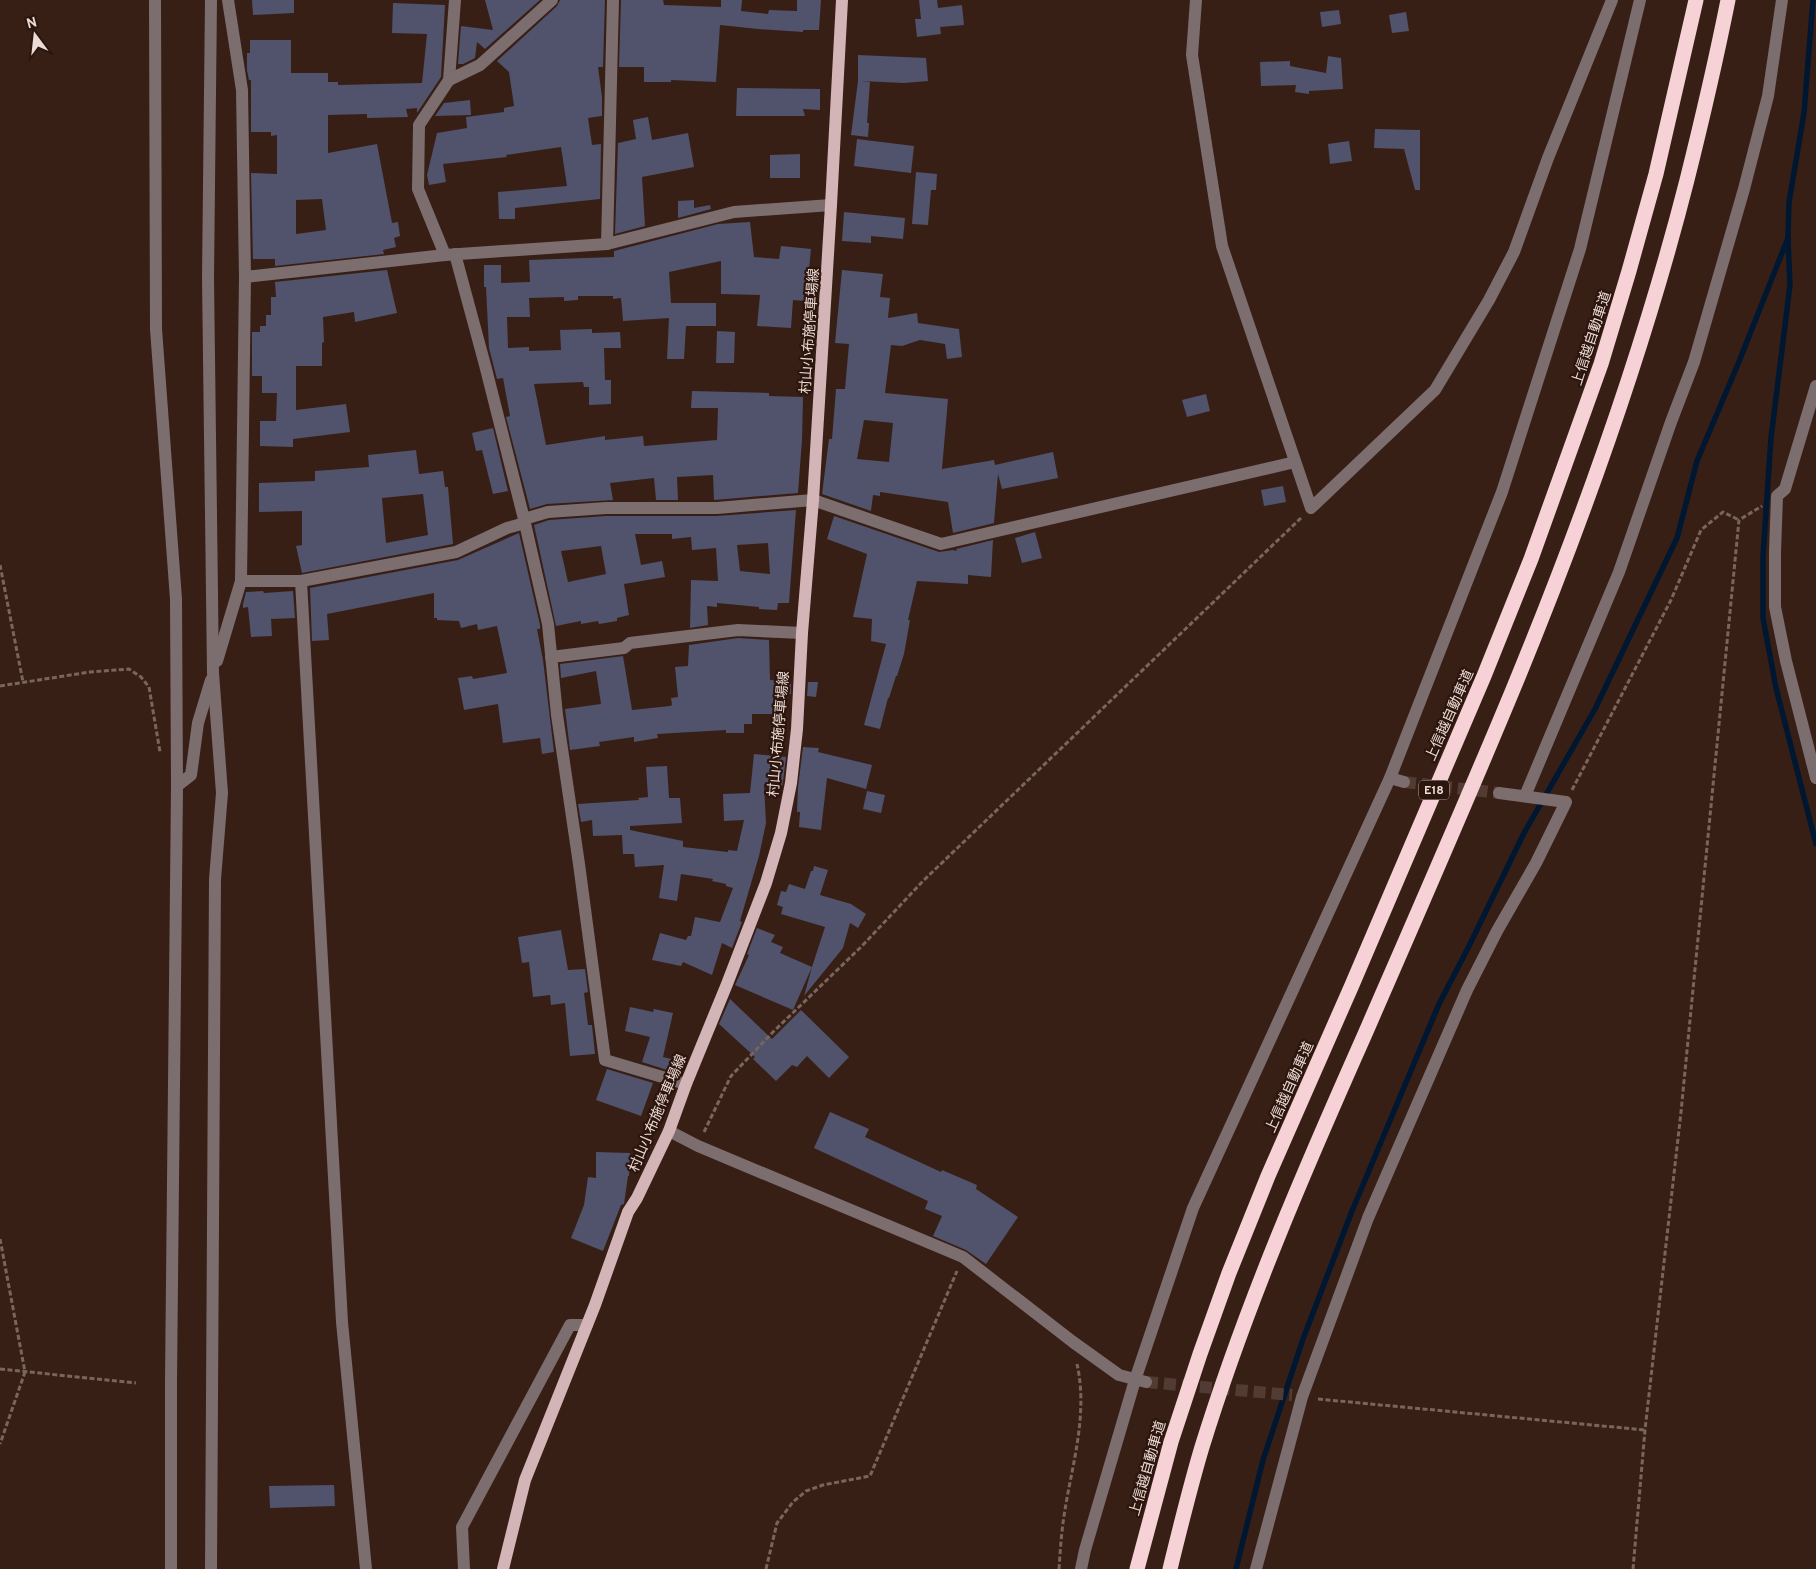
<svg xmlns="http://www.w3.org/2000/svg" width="1816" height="1569" viewBox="0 0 1816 1569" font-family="Overpass,'Noto Sans JP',sans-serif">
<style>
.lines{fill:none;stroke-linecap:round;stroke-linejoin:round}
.stream{stroke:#001731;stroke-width:5.5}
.building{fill:#51526b;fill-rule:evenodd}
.minor-tunnel{stroke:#523b33;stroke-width:12;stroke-dasharray:12 6;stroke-linecap:butt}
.path{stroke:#7a655d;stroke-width:3;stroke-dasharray:5 2.5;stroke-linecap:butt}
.minor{stroke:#7c6d6f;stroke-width:12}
.major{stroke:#d3b5b8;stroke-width:12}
.highway{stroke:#f6d1d5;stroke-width:15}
.labels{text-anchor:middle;stroke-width:4.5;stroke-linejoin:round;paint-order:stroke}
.shield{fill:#2c150d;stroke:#b2a099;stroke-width:1}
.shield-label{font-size:12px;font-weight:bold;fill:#ecdbd5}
.street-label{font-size:14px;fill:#ecdbd5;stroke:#2c150d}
</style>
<rect width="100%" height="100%" fill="#371f16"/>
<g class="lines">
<!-- stream -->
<g class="stream">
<polyline points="1813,0 1804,113 1789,202 1788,238 1790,285 1771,438 1763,556 1763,618 1776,688 1816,844"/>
<polyline points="1236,1569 1263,1460 1303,1339 1352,1211 1439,1004 1468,948 1524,833 1595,709 1677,538 1697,461 1738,364 1788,238"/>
</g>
</g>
<!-- building -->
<g class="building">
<polygon points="252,0 294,0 294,13 253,15"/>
<polygon points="485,0 540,0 485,49 477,42 475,58 463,64 458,64 461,26 493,30"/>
<polygon points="560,0 605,0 603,67 598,67 602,97 602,116 588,118 592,145 601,144 600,199 515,208 515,219 499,219 498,192 567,186 561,147 506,155 507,157 443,164 446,182 429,185 427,175 437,133 467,128 466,117 504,112 504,108 514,106 509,72 497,61 557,6"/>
<polygon points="621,0 663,0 664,5 721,7 721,0 742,0 741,11 768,14 769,10 797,11 797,0 821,0 819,30 803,30 803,32 758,29 720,25 716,82 671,80 671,82 644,82 644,67 619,67"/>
<polygon points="919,0 937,0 938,8 962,5 964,25 940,27 941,34 917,37 915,19 921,19"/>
<path d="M393,3L445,5L441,77L417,113V108L406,109L408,117L367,118V114L328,115V153L377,144L392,223L398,222L400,236L394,238L396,247L383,250L384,254L275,266V259H253L251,173L277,174V135L271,136V132H251V80H249L247,70V53H250V40H291V73H328V82H338V85L422,83L427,34L392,33ZM322,199L326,230L296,234V200Z"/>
<polygon points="1339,10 1341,24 1322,27 1320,12"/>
<polygon points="1406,12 1409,31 1392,33 1389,15"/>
<polygon points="858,55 926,58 928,81 904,83 861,81 870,82 867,123 869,123 868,137 851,135 858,81"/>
<polygon points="1328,56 1341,58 1343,89 1309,91 1309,94 1295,92 1296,85 1261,86 1260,62 1290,61 1290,66 1326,73"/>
<polygon points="737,88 820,89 820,110 803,109 805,116 736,116"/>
<polygon points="470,100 471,115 435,116 444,103"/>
<polygon points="648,117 652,140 688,133 694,167 642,177 645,226 615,234 618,143 636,139 633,120"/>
<polygon points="1375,129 1420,130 1420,190 1415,190 1404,149 1374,148"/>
<polygon points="857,139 914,146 911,173 854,166"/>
<polygon points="1349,141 1352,161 1330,164 1328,144"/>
<polygon points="800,154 800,178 770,178 770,155"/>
<polygon points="916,172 937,174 936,190 931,190 928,225 912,224"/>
<polygon points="694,200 694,208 710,205 711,209 678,218 678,201"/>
<polygon points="844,212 905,218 903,239 871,236 871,243 842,241"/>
<polygon points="750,222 754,257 779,259 781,246 811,249 806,301 793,300 791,328 757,326 760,295 721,294 721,261 669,272 671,303 716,303 716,326 686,326 684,359 667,359 669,318 623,321 621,298 613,299 613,296 578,296 578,300 564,301 564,297 529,298 530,317 507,317 508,348 529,347 529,351 561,350 560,330 592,329 592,333 620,332 621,348 604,348 605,380 611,380 611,404 589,405 589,387 584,387 583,382 534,384 546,445 605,436 605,440 643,436 644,446 717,440 718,408 691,408 692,391 769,393 769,396 803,397 802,440 798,493 714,500 713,475 677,477 678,500 656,500 654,478 610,483 613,500 547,504 530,509 506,417 510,416 503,378 497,379 489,348 486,287 484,287 484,265 501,265 501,283 530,282 529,260 614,257 614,251 718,224"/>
<polygon points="387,270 397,313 355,322 354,312 323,317 324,342 322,343 322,366 296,366 296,410 346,404 350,432 293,439 293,447 260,446 260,421 276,421 277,393 262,393 262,376 252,376 252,332 260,332 260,326 266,326 266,315 271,315 271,297 276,297 275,282"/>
<path d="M842,270L883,274L880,297L890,298L888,318L917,313L918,323L959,329L962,357L947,359L945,344L920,340L902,346L891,345L885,393L948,399L942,469L994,460L995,465L1053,452L1058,478L1002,489L998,474L994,523L953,533L948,502L880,492V496L873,495L871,511L822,494L829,439H832L836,389H845L849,344L835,343ZM864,420L893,423L889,462L857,459Z"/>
<polygon points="717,331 735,332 734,363 716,363"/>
<polygon points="1206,394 1210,411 1187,417 1182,400"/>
<polygon points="493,428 508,491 493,494 482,450 476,451 472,433"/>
<path d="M416,450L419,474L443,471L445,487H448L453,544L302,573L296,546L302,545V511L259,512V483L315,481V471L369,467L368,455ZM423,494L428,535L386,543L382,498Z"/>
<polygon points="1283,486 1286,502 1264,506 1261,490"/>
<path d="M796,510L789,603H778L777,610L759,609V607L717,603V607L707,606L708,625L690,628L691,580L718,581L716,548L692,550L691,537L672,539V534H635L641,565L662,561L665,577L624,584L629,615L617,618V621L599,624L598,621L581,624V621L556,626L534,525L549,520L606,516H717ZM768,543L770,574L740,571L737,545ZM601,546L606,574L568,582L561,551Z"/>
<polygon points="834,516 939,552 953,550 957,551 956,549 993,540 991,577 968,575 968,584 917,581 908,620 910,620 904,654 897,676 896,676 889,698 888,698 880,729 864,725 886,644 871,641 872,619 853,617 867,554 827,539"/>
<polygon points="1035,532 1042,558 1022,563 1015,538"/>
<polygon points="519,533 540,625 540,629 537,629 543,660 554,752 542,754 540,738 503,743 498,704 464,710 458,678 472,676 473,679 507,673 497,626 478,630 477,624 461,628 459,621 437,620 437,618 434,618 434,593 327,614 329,640 312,641 310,588 458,560"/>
<polygon points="263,591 264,593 293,591 295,618 271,619 272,636 251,637 248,607 243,608 243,604 246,592"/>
<polygon points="738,638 769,640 770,680 791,681 791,694 779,693 779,714 752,714 752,724 744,724 744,733 726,733 726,730 657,734 658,738 634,742 634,737 599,742 600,746 570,750 565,709 601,704 596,671 561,678 560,664 623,656 632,710 670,706 672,705 671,698 678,697 675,667 688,666 689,645"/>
<polygon points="808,682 818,682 816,697 807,696"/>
<polygon points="803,747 819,748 818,752 872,765 866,789 827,778 821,830 799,827 800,812 797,812 798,787"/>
<polygon points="754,754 786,757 783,782 782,786 764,784 766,823 759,856 740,921 742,922 732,948 722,943 712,975 683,962 681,966 652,960 660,933 686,940 688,936 691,936 695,917 720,922 733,888 726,886 726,884 712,881 713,879 681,874 677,901 659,898 664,865 635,867 634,854 623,854 622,835 593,836 592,820 581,822 578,804 639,800 638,798 648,797 646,767 667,766 669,798 680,798 682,823 630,826 630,830 683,841 683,847 728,852 728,850 737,851 744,820 724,821 723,794 750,793"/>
<polygon points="867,791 885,795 881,813 863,809"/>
<polygon points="814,866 828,870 820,895 851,904 866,914 858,928 850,923 843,948 804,996 812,967 793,1010 735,985 749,955 747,954 757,928 775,935 771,942 783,947 780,953 812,967 825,927 781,914 783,907 777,905 781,891 786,892 789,884 805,889 811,871 813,871"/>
<polygon points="561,930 568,970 585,969 588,992 584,993 588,1025 592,1025 595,1054 570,1056 565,1003 551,1005 550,995 533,997 529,962 522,963 518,937"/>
<polygon points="730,999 772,1039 801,1010 849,1057 829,1078 807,1056 797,1067 792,1065 776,1081 753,1059 755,1057 719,1024"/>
<polygon points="630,1007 653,1012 654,1009 673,1013 663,1057 671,1059 667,1070 642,1062 650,1037 625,1031"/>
<polygon points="607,1069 653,1083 641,1116 596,1100"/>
<polygon points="830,1112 869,1129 865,1137 941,1172 942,1170 977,1185 976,1189 1018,1217 986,1264 966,1250 933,1236 942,1216 925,1209 928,1201 814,1148"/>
<polygon points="596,1152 630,1153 629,1176 628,1176 624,1204 621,1205 603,1251 571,1238 584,1205 588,1177 596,1178"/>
<polygon points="334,1485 335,1506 270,1508 269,1486"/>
</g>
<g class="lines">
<!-- minor-tunnel -->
<g class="minor-tunnel">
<polyline points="1404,782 1499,793"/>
<polyline points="1146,1382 1292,1395"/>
</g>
<!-- path -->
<g class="path">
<polyline points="0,565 23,682"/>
<polyline points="0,686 90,672 129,669 141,677 149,687 160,752"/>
<polyline points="1572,790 1671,600 1701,530 1723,512 1739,520"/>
<polyline points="704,1132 731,1076 773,1032 862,946 923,881 1302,517"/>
<polyline points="0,1239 25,1372 0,1444"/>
<polyline points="0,1369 136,1383"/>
<polyline points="1318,1399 1645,1430"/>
<polyline points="766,1569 777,1523 793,1502 806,1491 823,1485 870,1476 957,1271"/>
<path d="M1059,1569C1060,1554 1061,1538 1063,1523C1070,1470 1089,1418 1077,1364"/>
<polyline points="1633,1569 1645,1430 1681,1112 1739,520 1762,506"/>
</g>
<!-- minor -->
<g class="minor">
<polyline points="155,0 156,329 176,599 177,786 171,1381 171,1569"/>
<polyline points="211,0 208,278 213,673 222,793 215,879 211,1569"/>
<polyline points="228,0 242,90 245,277 241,581"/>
<polyline points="455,0 449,80 419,125 418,189 445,255 607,244 734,212 831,205"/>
<polyline points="1196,0 1192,55 1222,246 1311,508 1435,390 1489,300 1514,252 1548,158 1612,0"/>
<polyline points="449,80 480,65 552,0"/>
<polyline points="607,244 613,0"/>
<polyline points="455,254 485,365 524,519 548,624 557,715 579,864 605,1060 686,1084"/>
<polyline points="245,277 445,255"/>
<polyline points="1816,386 1785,489 1777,496 1775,552 1775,607 1786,661 1816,778"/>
<polyline points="524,519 548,512 606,508 717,508 813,500 941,544 1295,462"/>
<polyline points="301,581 342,1322 366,1569"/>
<polyline points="551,657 624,648 630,643 738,630 802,633"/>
<polyline points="217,661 241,581 301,581 456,552 507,528 525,523"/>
<polyline points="1390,778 1404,782"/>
<polyline points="177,786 191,775 198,723 211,680"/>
<polyline points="1525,796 1619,572 1671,422 1694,362 1744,189 1768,96 1782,0"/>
<polyline points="669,1131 698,1146 963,1257 1073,1342 1119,1375 1146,1382"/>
<polyline points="464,1569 462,1527 570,1325 587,1325"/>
<polyline points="1081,1569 1085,1550 1135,1380 1193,1208 1390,778 1502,492 1580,249 1640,0"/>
<polyline points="1256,1569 1302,1397 1368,1218 1467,990 1497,931 1536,863 1566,802 1499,793"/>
</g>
<!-- major -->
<polyline class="major" points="503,1569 525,1480 595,1305 628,1212 637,1198 669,1131 686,1084 727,984 766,883 781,833 791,783 797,729 802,633 813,500 831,205 842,0"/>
<!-- highway -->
<g class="highway">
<polyline points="1137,1569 1171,1442 1200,1354 1229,1273 1268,1176 1352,985 1484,676 1531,559 1568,456 1601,364 1629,271 1656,174 1696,0"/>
<path d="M1170,1569C1180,1528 1190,1487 1202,1447C1246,1305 1305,1169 1365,1034C1415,919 1466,803 1514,687C1582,522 1643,353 1687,180C1702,120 1716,60 1728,0"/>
</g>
</g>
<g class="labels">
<!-- shield labels -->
<rect class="shield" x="1419" y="780.5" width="30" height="19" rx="4"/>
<g class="shield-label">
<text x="1434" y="794">E18</text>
</g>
<!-- street labels -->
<g class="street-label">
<text transform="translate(809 331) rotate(-86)" y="5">村山小布施停車場線</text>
<text transform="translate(1591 338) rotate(-72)" y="5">上信越自動車道</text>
<text transform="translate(1449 715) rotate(-66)" y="5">上信越自動車道</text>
<text transform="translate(778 734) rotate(-85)" y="5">村山小布施停車場線</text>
<text transform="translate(1289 1087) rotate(-66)" y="5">上信越自動車道</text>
<text transform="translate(657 1113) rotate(-67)" y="5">村山小布施停車場線</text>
<text transform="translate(1147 1468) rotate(-74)" y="5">上信越自動車道</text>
</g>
</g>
<!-- north arrow -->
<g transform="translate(35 35) rotate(345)" stroke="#2c150d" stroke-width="4" paint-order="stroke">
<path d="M0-4L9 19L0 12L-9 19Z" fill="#ecdbd5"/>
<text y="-8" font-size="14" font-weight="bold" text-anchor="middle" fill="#ecdbd5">N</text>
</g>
</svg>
